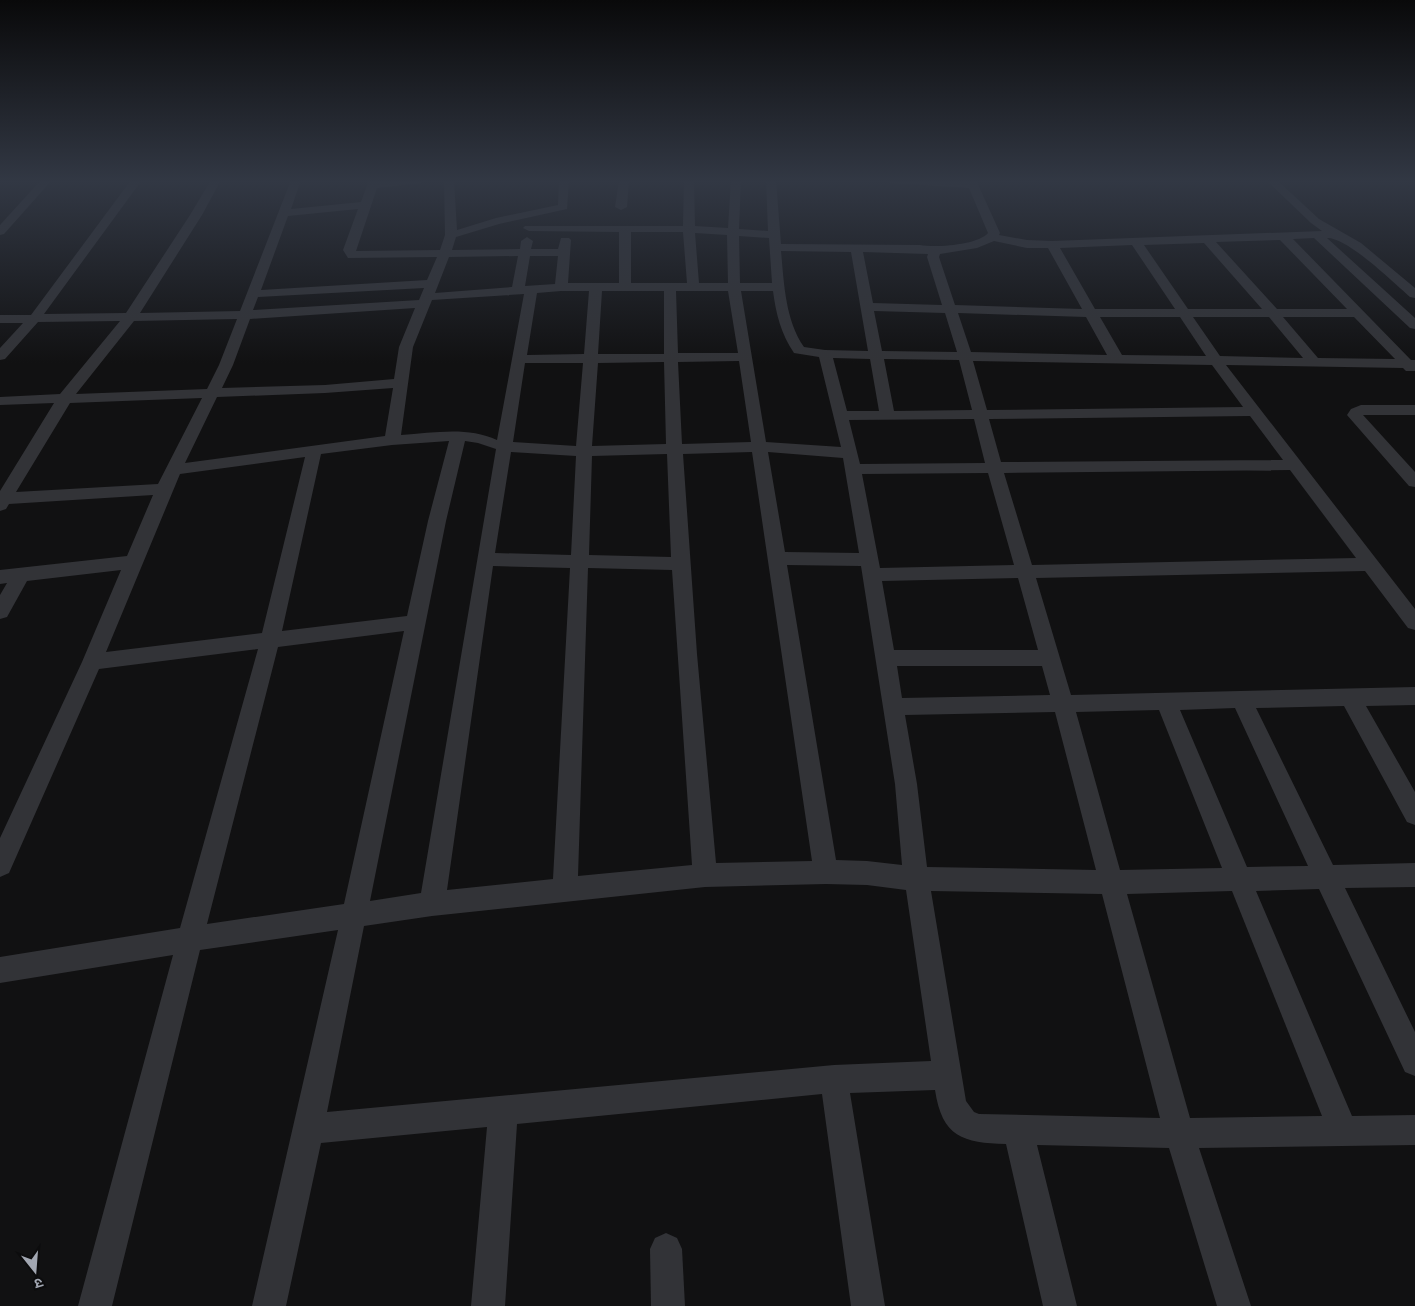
<svg xmlns="http://www.w3.org/2000/svg" width="1415" height="1306" viewBox="0 0 1415 1306" font-family="'Alegreya Sans','Noto Sans Devanagari',sans-serif">
<style>
.lines{fill:none;stroke-linecap:round;stroke-linejoin:round}
.street{fill:#323337;fill-rule:evenodd}
</style>
<rect width="100%" height="100%" fill="#111112"/>
<g class="lines">
<!-- street -->
<g class="street">
<polygon points="41,180 52,180 4,234 0,235 0,225"/>
<path d="M131,180H142L44,314L126,313L190,215L211,180H221L202,215L140,313L240,311L291,180H301L291,209L361,202L369,180H426L421,183L377,188L356,251L440,250L445,235L444,180H454L457,230L496,218L558,205L559,180H569L567,209L499,224L456,237L452,250L520,249L521,241L527,237L533,241L531,249H558L561,238H569L571,240L568,283H619V232L529,231L523,228L525,226H683L684,180H694L695,226L728,228L731,180H741L739,229L768,231L766,180H776L781,244L920,245C935,248 978,245 988,233L969,188L891,183L886,180H976L1000,233L999,235L1027,240L1052,241L1322,231L1311,223L1266,180H1277L1319,219L1361,243L1415,288V298L1410,297C1394,283 1347,237 1327,238L1415,318V329L1410,328L1314,238L1293,239L1411,360H1415V371H1406L1403,368L1226,365L1415,609V630L1408,628L1365,571L1036,578L1071,695L1415,687V705L1366,706L1415,792V825L1407,822L1344,706L1256,708L1333,865L1415,863V887L1345,888L1415,1032V1076L1405,1072L1319,889L1256,891L1352,1116L1415,1115V1145L1199,1148L1251,1306H1217L1169,1148L1037,1145L1077,1306H1043L1006,1144C963,1143 942,1137 935,1090L850,1093L885,1306H851L822,1094L517,1124L505,1306H471L487,1127L321,1143L286,1306H252L338,930L200,950L112,1306H78L173,955L0,983V957L180,928L258,649L99,669L9,873L0,877V838L82,662L121,570L27,581L7,617L0,619V595L7,583L0,584V570L127,556L153,495L9,504L6,509L0,511V491L54,403L0,405V397L60,394L120,321L38,322L5,359L0,360V348L23,323H0V315H31ZM358,209L343,250L348,258L437,257L427,280L261,290L288,216ZM631,232H683L687,283H631ZM695,233L727,235L728,283H699ZM739,236L769,238L772,283H740ZM1280,240L1347,309H1277L1216,242ZM994,241L1027,248H1048L1082,309L955,305L939,257L940,254L977,248ZM1204,243L1262,309H1188L1144,245ZM1132,245L1175,309H1095L1060,248ZM781,251L851,252L868,351L825,350L804,347C785,320 784,282 781,251ZM863,252L928,254L927,257L942,305L873,303ZM518,256L512,287L435,293L449,257ZM530,256H558L555,284L525,286ZM424,288L419,300L253,310L258,297ZM561,291H589L584,354L527,355L537,293ZM602,291H664V354H598ZM676,291H728L738,353H678ZM741,291H773C776,314 781,334 794,353L819,357L841,447L766,442ZM524,294L497,440C467,426 433,433 401,435L413,347L432,300ZM415,308L399,347L394,379L325,385L222,388L233,365L250,319ZM874,311L945,313L957,352L882,351ZM958,313L1086,317L1107,355L971,352ZM1100,317H1180L1206,356L1122,355ZM1193,317H1269L1303,358L1220,356ZM1283,317H1354L1395,359L1318,358ZM237,319L219,365L207,389L76,394L134,321ZM833,358L870,359L879,411H847ZM884,359L959,360L972,410L894,411ZM739,361L751,442L682,444L678,362ZM973,361L1212,365L1243,407L987,410ZM664,362L666,444L592,446L598,363ZM525,363H583L576,446L513,442ZM393,388L385,436L185,463L217,397L325,393ZM202,398L158,484L16,492L70,403ZM1250,416L1283,460L1001,462L989,419ZM974,419L985,463L860,464L849,420ZM449,441L428,521L407,616L282,631L321,454L392,445ZM465,441L478,443L496,449L421,893L370,901L446,521ZM511,452L576,456L571,555L495,553ZM752,452L812,861L716,863L697,654L683,454ZM768,452L843,458L859,553L785,552ZM667,454L671,557L589,555L592,456ZM305,457L262,633L106,652L180,474ZM1290,470L1356,558L1032,565L1004,473ZM988,473L1014,565L880,568L862,474ZM787,565L861,566L895,784L902,865L867,861L836,860ZM493,566L570,568L553,879L447,890ZM588,568L672,570L692,865L578,876ZM1018,578L1038,650H894L882,581ZM404,631L344,904L207,924L278,647ZM897,666H1042L1050,695L902,698ZM1235,708L1308,866L1247,867L1180,710ZM1159,710L1222,868L1120,870L1076,712ZM1055,712L1096,870L927,867L917,784L905,715ZM826,884L867,885L906,890L931,1061L834,1065L327,1112L364,926L432,916L705,887ZM931,891L1102,894L1160,1118L979,1114L974,1112L966,1101ZM1232,891L1322,1116L1190,1118L1127,894Z"/>
<polygon points="619,180 629,180 627,207 621,210 615,207"/>
<polygon points="1361,405 1415,405 1415,415 1363,415 1415,472 1415,487 1409,486 1347,415 1351,409"/>
<polygon points="666,1233 677,1238 682,1249 685,1306 651,1306 650,1249 655,1238"/>
</g>
</g>
<!-- sky -->
<linearGradient id="sky" x2="0" y2="1"><stop stop-color="#09090a"/><stop offset="0.5" stop-color="#323844"/><stop offset="1" stop-color="#323844" stop-opacity="0"/></linearGradient>
<rect width="1415" height="363" fill="url(#sky)"/>
<!-- north arrow -->
<g transform="translate(35 1271) rotate(163)" stroke="#0c0c0d" stroke-width="4" paint-order="stroke">
<path d="M0-4L9 19L0 12L-9 19Z" fill="#a2a7b2"/>
<text y="-8" font-size="14" font-weight="bold" text-anchor="middle" fill="#a2a7b2">उ</text>
</g>
</svg>
